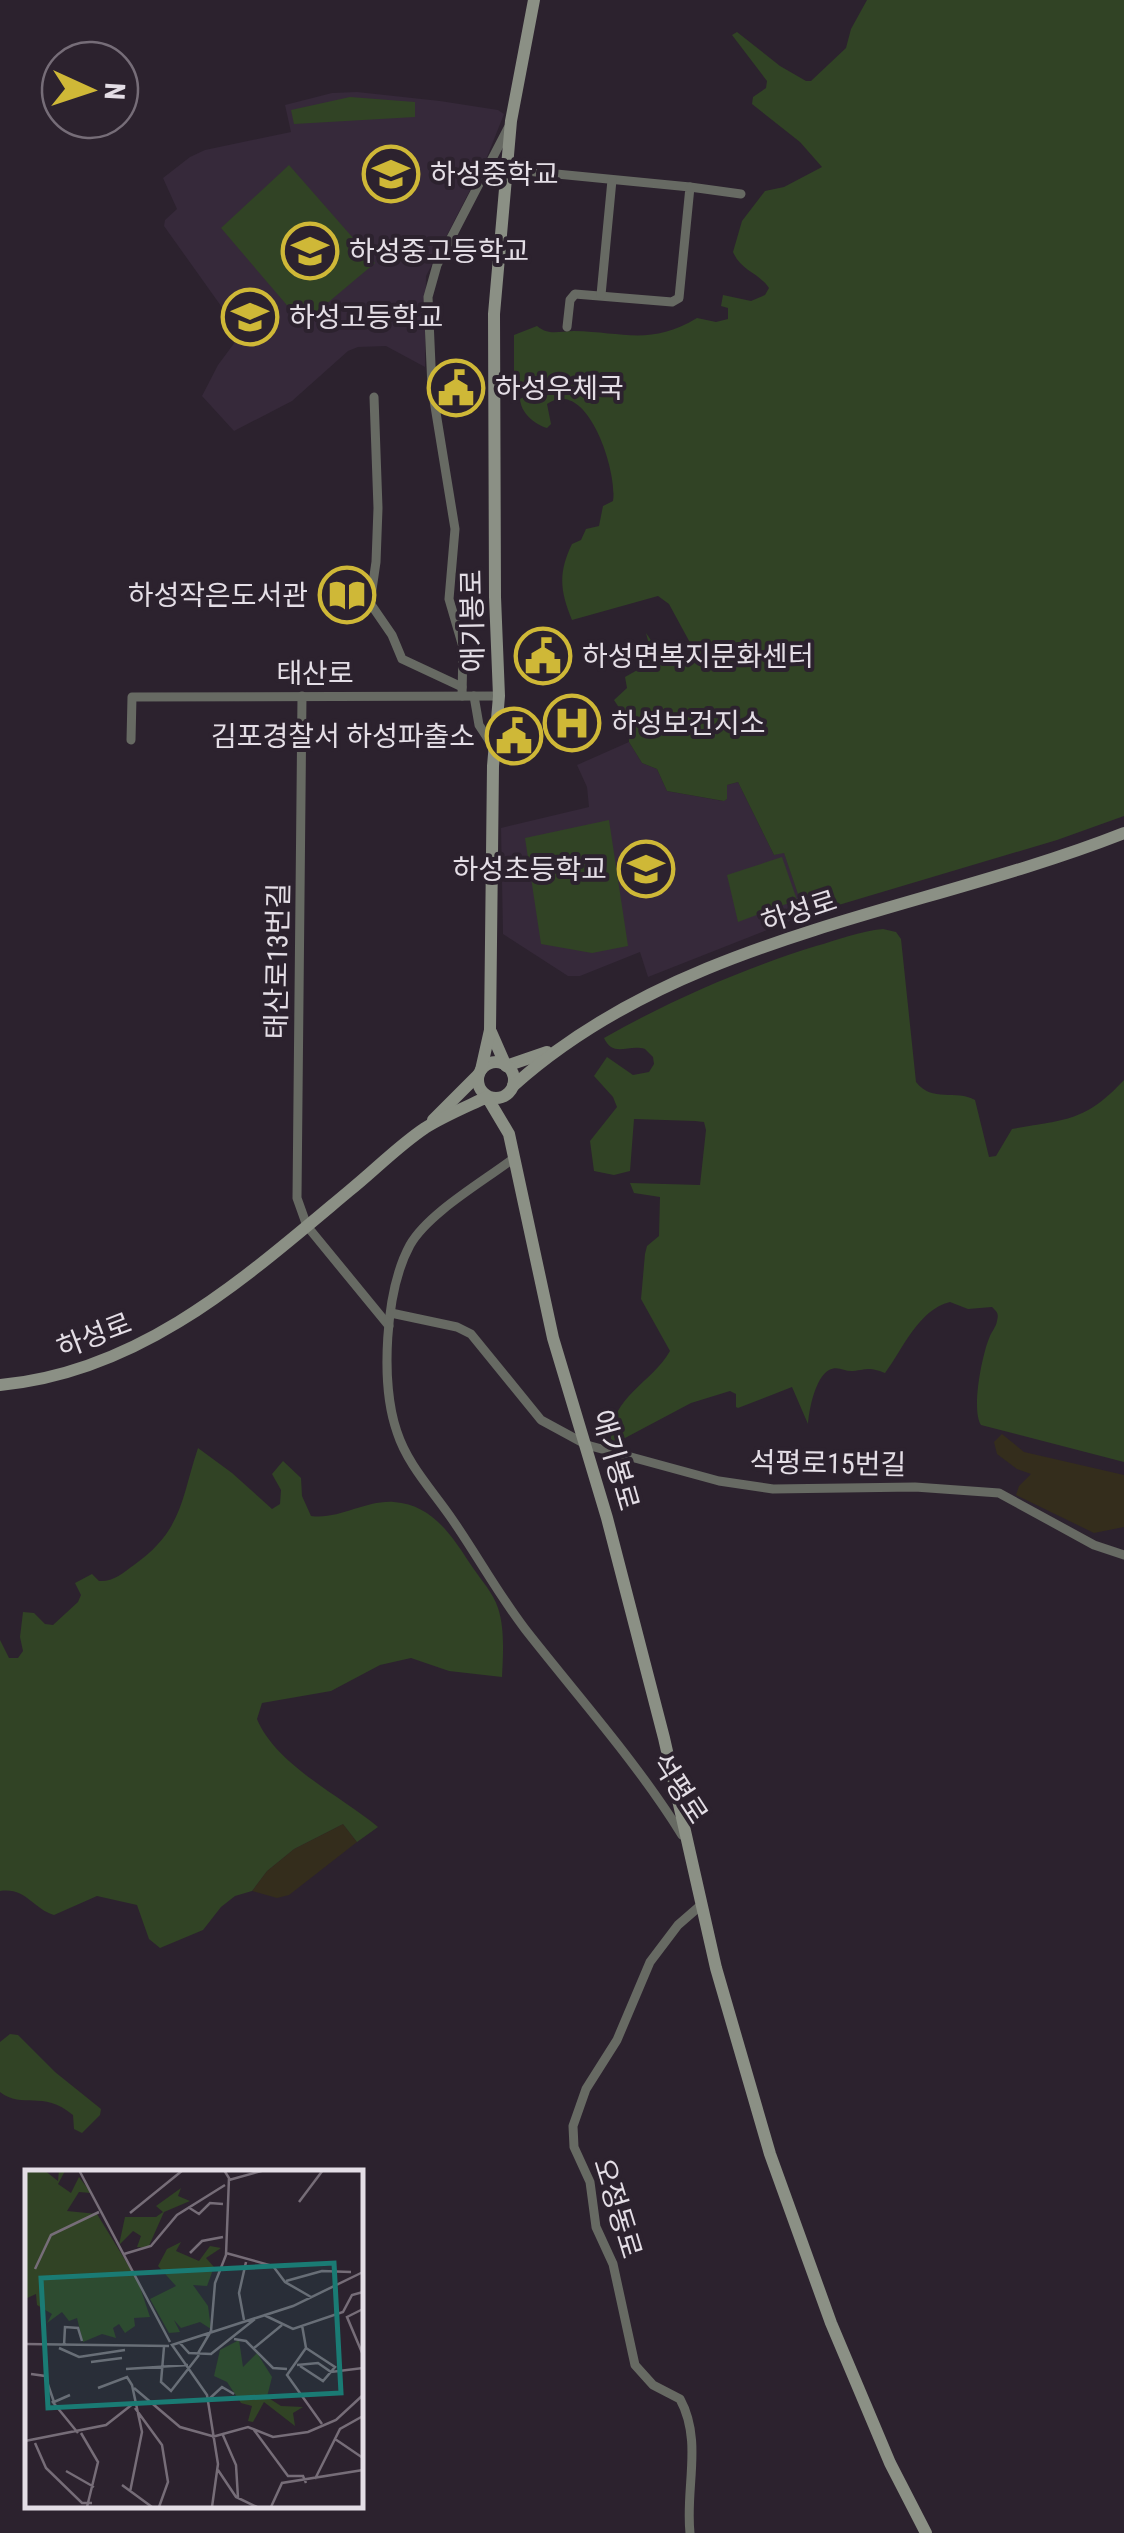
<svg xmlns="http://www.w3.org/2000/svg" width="1124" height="2533" viewBox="0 0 1124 2533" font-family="'Roboto Condensed','Noto Sans KR',sans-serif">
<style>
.industrial{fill:#342d1c}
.built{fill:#36293a}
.green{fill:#314325}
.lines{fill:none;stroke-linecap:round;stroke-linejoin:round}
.street{stroke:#676a63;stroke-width:9}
.secondary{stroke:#8b9085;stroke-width:12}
.labels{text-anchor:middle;stroke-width:8;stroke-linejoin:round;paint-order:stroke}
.poi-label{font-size:28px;fill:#e4dee6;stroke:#2c222e;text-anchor:start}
.street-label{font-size:28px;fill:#e4dee6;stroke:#2c222e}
.inset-road{fill:none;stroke:#766d78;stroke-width:2.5}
.view{fill:#1a7b74;fill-opacity:0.15;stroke:#1a7b74;stroke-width:5}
.inset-edge{fill:none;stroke:#e4dee6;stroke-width:5}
</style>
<rect width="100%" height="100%" fill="#2c222e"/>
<!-- industrial -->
<g class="industrial">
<polygon points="1002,1434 1024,1452 1124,1475 1124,1527 1094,1533 1016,1495 1019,1486 1031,1474 1017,1469 997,1454 994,1442"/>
<polygon points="343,1824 357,1842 289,1895 277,1898 252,1891 267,1871 294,1849"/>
</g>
<!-- built -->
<g class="built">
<polygon points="357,92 440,101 498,110 504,114 487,157 426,276 425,367 386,346 358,347 348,351 292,401 234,431 202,396 218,365 241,334 164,226 165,220 177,209 163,178 190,157 205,150 291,132 285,105 332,93"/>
<polygon points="629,742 642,763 657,769 667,791 723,801 727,799 727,785 738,782 774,855 784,852 805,915 648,977 640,952 580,976 568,976 503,934 501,828 589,807 587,787 577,765"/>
</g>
<!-- green -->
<g class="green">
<path d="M867,0H1124V816L1057,840L805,915L784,853L774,855L738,782L727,785V799L724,801L667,791L657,769L642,763L629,742V723L614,700L627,688L625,677L648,664L651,652L646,633L668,665L692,658L694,650L669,604L658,596L572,620C560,591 558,573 572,544L581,540L586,529L599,526L603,506L613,501C618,472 587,375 547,404L551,424L547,428C534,424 521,413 520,399L529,394V390L514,381V335L537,326C549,336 559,331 574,331C623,332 651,346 697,318L716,322L728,319V308L721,306L723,295L751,301L765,295L769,288C758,272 741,271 733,252L742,221L765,191L784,187L822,167L800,142L752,104L753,97L766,88L767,81L732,35L737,32L780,66L806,81H811L846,48L851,29Z"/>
<polygon points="350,97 415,102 415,117 294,124 291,110"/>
<polygon points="289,165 375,263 306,321 297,317 221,228"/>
<polygon points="609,820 628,946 592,953 541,944 525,838"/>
<polygon points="782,857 797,900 738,922 727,875"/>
<path d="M883,929L896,932L901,939L916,1082C932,1103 956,1089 975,1100L989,1157L996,1156L1012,1129C1065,1119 1084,1123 1124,1080V1462L981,1425C971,1410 982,1354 990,1336C992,1331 996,1327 997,1321C999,1313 997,1312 992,1307L968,1309L950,1302C918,1310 903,1349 885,1373C870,1367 868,1369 853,1371C845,1372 838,1365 829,1370C815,1378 809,1410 808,1424L792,1387L738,1408L736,1407V1394L730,1391L691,1403L625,1438L613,1441L611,1439C611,1396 652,1383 670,1351L641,1299L645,1254L647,1246L659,1236L660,1197L634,1193L630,1183L700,1185L706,1130L704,1122L695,1121L634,1119L630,1171L614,1175L594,1171L590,1141L617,1107L613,1097L594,1076L607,1057L633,1075L649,1072L654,1064L653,1057L645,1049C628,1044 613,1058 604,1038C671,1000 742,969 816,946C838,940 860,931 883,929Z"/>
<path d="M198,1448L232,1473L272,1509L280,1504L281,1490L272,1474L283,1461L301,1478L302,1496L311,1516C339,1520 365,1500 394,1502C434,1505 453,1538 473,1568C482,1581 493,1593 498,1608C505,1629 503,1655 502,1677L449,1671L411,1658L380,1665L331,1691L262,1703L257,1719C276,1765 341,1796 378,1827L357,1842L343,1824L294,1849L267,1871L252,1891L235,1896L221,1907L203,1930L160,1948L149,1939L137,1905L97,1896L54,1915C33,1909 26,1887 0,1891V1640L9,1658H18L23,1651L20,1637L23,1612L34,1613L45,1624L53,1625L78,1602L81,1595L75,1583L92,1574L99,1581C113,1582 123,1573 134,1565C183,1530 181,1499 198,1448Z"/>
<path d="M10,2034L18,2035L55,2072L101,2109L100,2115L82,2133L74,2129L73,2115C42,2089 23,2110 0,2092V2042Z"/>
</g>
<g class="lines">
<!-- street -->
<g class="street">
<polyline points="506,169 690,187 679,298 672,302 575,294 570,300 567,327"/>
<polyline points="690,187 741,194"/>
<polyline points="601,295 612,180"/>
<polyline points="374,397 378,508 376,562 370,603 392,635 402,659 462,687"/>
<polyline points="302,696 297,1198 307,1226 389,1326"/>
<polyline points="462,696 463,647 449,599 455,529 432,388 428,297 437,265 508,128"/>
<polyline points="474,696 479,725 494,748"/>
<polyline points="131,740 132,697 499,696"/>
<path d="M514,1158C484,1181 428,1213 410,1245C385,1291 380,1384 397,1432C408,1466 434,1492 454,1522C478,1557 499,1595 525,1629C579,1698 636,1761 682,1835"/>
<polyline points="391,1313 457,1327 471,1334 541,1420 587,1445 719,1481 773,1489 915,1487 999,1493 1094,1545 1124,1555"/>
<path d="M690,2533C685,2488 703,2441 680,2399L653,2385L635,2365L613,2264L596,2227L590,2182L574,2147L573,2126L586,2089L617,2040L650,1962L678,1925L701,1905"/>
</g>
<!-- secondary -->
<g class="secondary">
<polyline points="491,1032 506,1066 547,1052"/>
<circle cx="496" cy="1080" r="18"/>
<polyline points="481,1070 490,1030 493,766 499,696 495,597 494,314 511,121 534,0"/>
<path d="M513,1086C681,935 921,913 1124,833"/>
<polyline points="433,1120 478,1075"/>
<path d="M0,1385C141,1372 245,1278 349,1191C374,1171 398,1146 425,1128C444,1116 466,1107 487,1097L509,1134L553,1338L607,1518L664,1738L716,1968L770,2154L831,2323L890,2463L926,2533"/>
</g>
</g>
<!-- icons -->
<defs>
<g id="school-ring" transform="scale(2.875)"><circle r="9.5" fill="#2c222e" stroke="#cfb837" stroke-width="1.5"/><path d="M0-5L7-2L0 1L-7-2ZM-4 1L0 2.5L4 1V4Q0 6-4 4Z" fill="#cfb837"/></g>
<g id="civic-ring" transform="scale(2.875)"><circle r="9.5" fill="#2c222e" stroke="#cfb837" stroke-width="1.5"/><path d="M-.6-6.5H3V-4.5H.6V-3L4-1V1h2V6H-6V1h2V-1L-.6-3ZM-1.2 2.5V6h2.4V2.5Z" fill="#cfb837"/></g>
<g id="library-ring" transform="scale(2.875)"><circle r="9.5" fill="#2c222e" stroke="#cfb837" stroke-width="1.5"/><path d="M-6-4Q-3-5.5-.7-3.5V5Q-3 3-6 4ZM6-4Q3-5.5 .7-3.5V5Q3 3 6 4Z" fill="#cfb837"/></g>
<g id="hospital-ring" transform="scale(2.875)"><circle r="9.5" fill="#2c222e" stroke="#cfb837" stroke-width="1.5"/><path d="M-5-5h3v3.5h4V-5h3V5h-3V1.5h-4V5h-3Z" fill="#cfb837"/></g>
</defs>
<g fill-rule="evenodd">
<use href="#school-ring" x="391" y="174"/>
<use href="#school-ring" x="310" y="251"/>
<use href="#school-ring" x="250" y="317"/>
<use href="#civic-ring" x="456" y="388"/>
<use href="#library-ring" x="347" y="595"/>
<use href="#civic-ring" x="543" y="656"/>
<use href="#hospital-ring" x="572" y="723"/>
<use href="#civic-ring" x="514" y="736"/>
<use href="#school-ring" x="646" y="869"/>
</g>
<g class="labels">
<!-- poi labels -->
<g class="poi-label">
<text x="430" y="184">하성중학교</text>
<text x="349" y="261">하성중고등학교</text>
<text x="289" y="327">하성고등학교</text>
<text x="495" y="398">하성우체국</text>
<text x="308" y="605" text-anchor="end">하성작은도서관</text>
<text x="582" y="666">하성면복지문화센터</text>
<text x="611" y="733">하성보건지소</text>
<text x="475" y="746" text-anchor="end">김포경찰서 하성파출소</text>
<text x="607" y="879" text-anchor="end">하성초등학교</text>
</g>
<!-- street labels -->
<g class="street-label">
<text transform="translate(472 621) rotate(-91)" y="10">애기봉로</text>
<text x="315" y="683">태산로</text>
<text transform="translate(799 911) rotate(-18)" y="10">하성로</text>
<text transform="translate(277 961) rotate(-89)" y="10">태산로13번길</text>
<text transform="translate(94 1335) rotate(-21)" y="10">하성로</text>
<text transform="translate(616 1460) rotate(74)" y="10">애기봉로</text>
<text transform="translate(828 1463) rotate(1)" y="10">석평로15번길</text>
<text transform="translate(680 1788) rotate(57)" y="10">석평로</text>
<text transform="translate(618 2208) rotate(73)" y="10">오정동로</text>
</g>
</g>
<!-- overview -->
<g transform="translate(25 2170)">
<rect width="338" height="338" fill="#2c222e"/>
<path d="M0,0H19L33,11L34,0L40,1L33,14L46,23L54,7L66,23L54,22L42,41L72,44L113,111L125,147L109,148L110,156L100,163L94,154L88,158L91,168L77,164L58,172L52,148L44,151L37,142L22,153L27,144L12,135L11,124L0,129ZM156,18L153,26L165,31L139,42L123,78L112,77L116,66L108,61L94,75L100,47H131L138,42L131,36ZM156,72L151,81L174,91L185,76L196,78L181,88L189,97L182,116L168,115L183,136L186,159L175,152L156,158L149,150L155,162L144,163L125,129L151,116L133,96L142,79ZM214,170L218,197L232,183L247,207L242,227L256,236L278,237L268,243L270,256L239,232L228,252L223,251L227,236L216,233L202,212L189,206L195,180Z" fill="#314325"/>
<path class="inset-road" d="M54,0L145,172M204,10L240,0M274,32L298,0M163,37L174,44L185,33L198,34M105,43L158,0M165,83L177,71L198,67M201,83L248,96L260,112L286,127M99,84L126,76L152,45L200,15M10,99L26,65L74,42M261,111L297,101L326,102M338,139L322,147L338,185M239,145L268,159L318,142L327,125L338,122M219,150L214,123L221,92M277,155L281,178L262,205L297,254M209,169L221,171L248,198L262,199M154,172L164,183L186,184L230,149M0,174L144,176M39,176L40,157L53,158L57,171M139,177L136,212L146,221L174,185M34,178L54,187L100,180M229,178L257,155M172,185L186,161L190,113L201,85L204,8L199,0M66,192L97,188M272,195L293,193L306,202L338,198M275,196L298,211L310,197L281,178M101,199L163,195M6,204L20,206L29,232L45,225M73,218L102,207L107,215L117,262L105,322M109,218L155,257L187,266M183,230L197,217L209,224M27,231L53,263M110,238L137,275L143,312L134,337M229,260L263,306H278L281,313M56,263L73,292L62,337M197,263L211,295L213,328M187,267L223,257L248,267L283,262L311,250L338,225M310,269L338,288M0,271L81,255L109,233M10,273L21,298L57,333H67M193,300L211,327L232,337M41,301L69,317M290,309L315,259L338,246M97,315L127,337M187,337L193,294L182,225L147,175L268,136L338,102M246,337L257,313L338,300"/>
<path class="view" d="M309,93L316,223L23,238L16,108Z"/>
<rect width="338" height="338" class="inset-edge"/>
</g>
<!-- north arrow -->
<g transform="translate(90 90) rotate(93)"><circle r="48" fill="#2c222e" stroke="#766d78" stroke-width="2.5"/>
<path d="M0-8L18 38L0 25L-18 38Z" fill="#cfb837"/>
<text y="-15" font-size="28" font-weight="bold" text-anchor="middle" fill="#e4dee6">N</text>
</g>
</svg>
